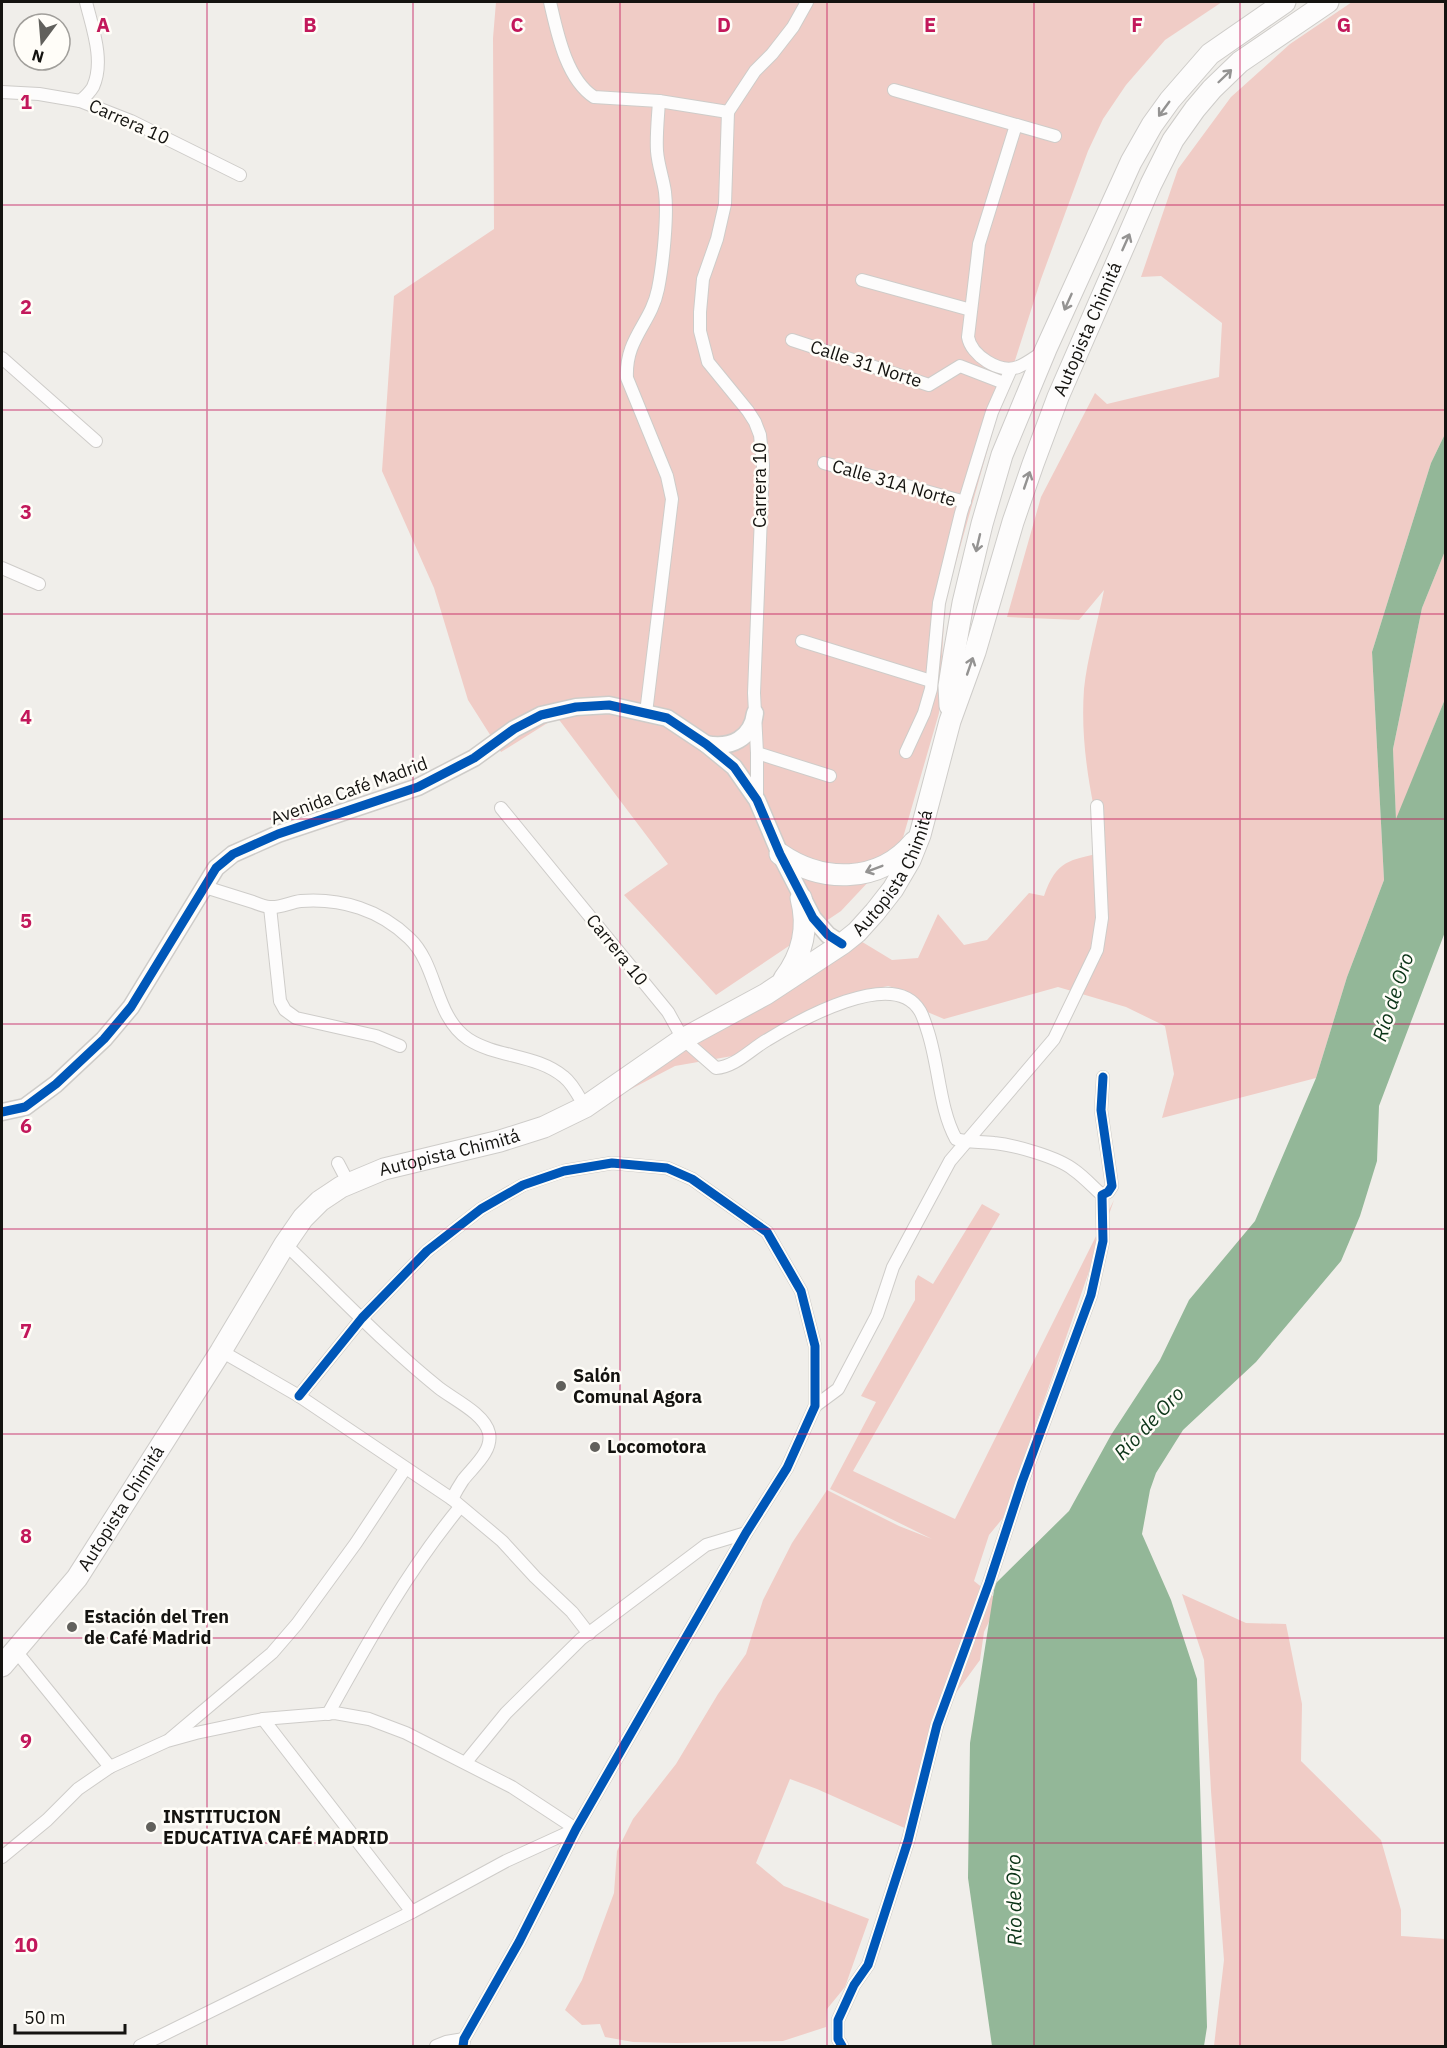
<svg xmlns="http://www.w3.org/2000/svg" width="1447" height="2048" viewBox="0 0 1447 2048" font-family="'IBM Plex Sans',sans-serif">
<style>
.green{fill:#f0ccc6}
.water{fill:#93b798}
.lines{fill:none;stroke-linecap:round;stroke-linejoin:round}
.street-casing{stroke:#ceccc9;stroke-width:14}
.secondary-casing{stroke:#ceccc9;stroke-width:19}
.highway-casing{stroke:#ceccc9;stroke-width:23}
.street{stroke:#fdfcfc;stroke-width:12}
.secondary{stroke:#fdfcfc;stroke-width:16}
.highway{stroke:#fdfcfc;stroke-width:21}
.cycleway-casing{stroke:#fffdf8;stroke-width:13}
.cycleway{stroke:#0057b8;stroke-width:9}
.oneway{stroke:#949392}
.grid{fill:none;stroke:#c2185b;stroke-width:1.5;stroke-opacity:0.55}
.poi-dot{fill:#61605c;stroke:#fffdf8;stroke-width:2}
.labels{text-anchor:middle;stroke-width:5;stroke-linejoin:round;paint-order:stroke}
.street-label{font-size:18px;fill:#141310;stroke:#fffdf8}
.poi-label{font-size:18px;font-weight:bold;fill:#141310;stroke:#fffdf8;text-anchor:start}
.water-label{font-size:20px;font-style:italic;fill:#0a3316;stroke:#fffdf8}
.grid-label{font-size:20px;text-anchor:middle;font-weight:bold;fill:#c2185b;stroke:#fffdf8;stroke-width:5;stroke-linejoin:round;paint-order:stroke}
</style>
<rect width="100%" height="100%" fill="#f0eeea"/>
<!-- green -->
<g class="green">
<polygon points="496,2 1222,2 1165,40 1126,85 1103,119 1088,151 1041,279 995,423 945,601 939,713 900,848 841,911 716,995 624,895 668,864 557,717 501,752 468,700 434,588 382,471 394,296 494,229 493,38"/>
<path d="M1352,2H1445V434L1431,463L1372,652L1384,880L1347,977L1316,1078L1162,1118L1174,1074L1165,1026L1126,1007L1058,987L944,1019L925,1011L906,991L888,986L869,990L816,1021L771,1043L738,1055L675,1066L591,1110L859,940L892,960L918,958L938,914L964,945L987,940L1029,893L1044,896C1057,859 1069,861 1104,852C1091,799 1080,745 1084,689C1087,659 1098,621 1104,590L1079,620L1007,617L1041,497L1095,393L1107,404L1219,377L1222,323L1161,276L1141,277L1178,169L1231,97L1290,44Z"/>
<polygon points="1445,551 1445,699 1396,821 1393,749 1422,608"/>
<polygon points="1114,1200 1003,1518 989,1535 974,1581 999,1601 984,1632 980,1660 936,1720 909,1830 817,1789 790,1779 756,1863 784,1886 869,1919 845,1987 827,2009 826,2027 783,2041 677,2043 633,2042 605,2037 600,2024 582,2025 565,2010 582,1980 614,1893 617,1851 633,1819 676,1764 718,1694 746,1654 763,1600 792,1543 827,1490 899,1526 932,1539 830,1489 876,1402 861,1396 915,1300 915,1281 918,1275 933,1284 982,1204 1000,1214 853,1471 955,1519"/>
<polygon points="1182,1594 1246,1623 1286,1624 1302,1704 1301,1761 1381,1840 1401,1910 1401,1936 1445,1939 1445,2046 1214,2046 1224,1960 1211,1791 1204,1660"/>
</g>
<!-- water -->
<polygon class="water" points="1445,434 1445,551 1422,608 1393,749 1396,819 1445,699 1445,932 1379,1106 1377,1161 1360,1216 1341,1261 1256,1362 1183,1430 1156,1473 1150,1490 1142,1534 1171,1600 1197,1679 1207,2027 1204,2046 992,2046 968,1878 970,1743 995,1584 1069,1511 1111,1435 1160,1360 1189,1300 1255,1221 1316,1078 1347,977 1384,880 1372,652 1431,463"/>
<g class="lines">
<!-- street casing -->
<g class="street-casing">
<g id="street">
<path d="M550,2C557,32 566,79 594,97L659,101L728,112"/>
<polyline points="894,90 1055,136"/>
<polyline points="2,92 39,94 80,101 131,121 240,175"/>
<path d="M80,101C85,97 90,92 93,87C105,61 92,27 86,2"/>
<path d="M1016,125L979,244L968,337C971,355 999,374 1018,367C1026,364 1035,357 1043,352"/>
<polyline points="862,280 971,310"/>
<polyline points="792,340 929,385 960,366 1004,383"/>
<polyline points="2,358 96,441"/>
<polyline points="824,463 965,502"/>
<polyline points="2,568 39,584"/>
<polyline points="802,641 931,681"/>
<path d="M646,713L672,499L667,476L627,378C625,338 651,324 658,289C663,264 668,216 665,192C663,178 658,165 657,151C656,135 658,118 659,101"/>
<polyline points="906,752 924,713 931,689 939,603 961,513 992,412 1011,369"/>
<polyline points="757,753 830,776"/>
<polyline points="757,800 757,753 754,693 763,465 760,435 755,422 748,411 708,362 700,331 700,312 703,279 717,239 725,204 728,112 755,71 772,54 793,27 807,2"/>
<path d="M501,808L668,1012L683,1039L716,1068C735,1067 751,1049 767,1040C798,1021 894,966 920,1011C923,1016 925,1023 927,1029C939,1063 939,1109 956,1139C969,1143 980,1141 994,1143C1014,1145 1058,1157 1074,1170C1084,1177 1093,1187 1102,1195"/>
<path d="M205,887C221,892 237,897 253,902C258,904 265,907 270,907C280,908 291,902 301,901C342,898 380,910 409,938C438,965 434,1016 468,1039C497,1058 537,1054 564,1077C573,1084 579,1097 585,1107"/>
<polyline points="270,907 280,1001 285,1010 296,1018 376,1036 400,1046"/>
<polyline points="338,1163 349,1184"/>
<path d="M285,1244C336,1292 384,1344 439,1388C453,1399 485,1414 489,1433C493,1451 473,1467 463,1480C459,1486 455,1493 452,1499"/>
<polyline points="221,1351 299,1396 452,1499 502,1541 535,1577 572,1612 589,1634"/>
<polyline points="299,1396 362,1318 427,1251 481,1209 523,1185 564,1171 612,1163 667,1168 692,1179 767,1232 801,1291 815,1346 815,1406 787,1468 746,1533 576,1829 519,1942 464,2039 463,2046"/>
<polyline points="815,1406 838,1389 877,1315 893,1267 950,1161 1054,1039 1097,950 1102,918 1097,806"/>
<polyline points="15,1650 110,1767"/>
<path d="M328,1714C368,1642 408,1570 460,1507"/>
<polyline points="263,1719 412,1912"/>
<polyline points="170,1739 272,1653 297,1624 356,1543 405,1469"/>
<polyline points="466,1762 506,1713 581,1639 706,1545 746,1533"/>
<polyline points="2,1857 47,1820 78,1789 110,1767 167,1741 196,1733 263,1719 335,1713 369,1719 406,1733 512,1787 576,1829"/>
<polyline points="140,2046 412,1912 506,1861 576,1829"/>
<polyline points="436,2046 446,2042 464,2039"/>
<polyline points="842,2046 838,2039 838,2020 854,1985 868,1965 908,1841 937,1725 989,1583 1022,1482 1091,1295 1103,1241 1102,1195 1108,1192 1112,1186 1101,1110 1103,1077"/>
</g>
</g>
<!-- secondary casing -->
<g class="secondary-casing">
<g id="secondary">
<path d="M706,744C731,749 752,738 755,713"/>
<polyline points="2,1112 25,1107 56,1084 104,1039 131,1007 216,868 233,854 278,834 418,787 474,758 514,729 541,715 576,707 609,705 667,718 706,744 734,767 757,800 780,854 813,918 828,935 842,944"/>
</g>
</g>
<!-- highway casing -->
<g class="highway-casing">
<g id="highway">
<polyline points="950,706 949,686 954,654 963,603 982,524 1002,455 1046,349 1131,162 1152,125 1170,100 1210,54 1285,2"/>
<path d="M780,854C822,883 879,884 914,842"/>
<path d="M784,979C803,954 809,928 801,898"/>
<path id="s1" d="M2,1666L77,1578L221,1351L285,1244L303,1218L320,1201L341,1187L384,1169L500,1141L544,1127L585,1107L683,1039L766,994L842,944L857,932L875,912L893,889L910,860L920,835L950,721L975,652L1013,522L1033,464L1058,397L1151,184L1173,140L1195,109L1212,89L1240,62L1328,2"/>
</g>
</g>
<!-- street -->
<use href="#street" class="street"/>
<!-- secondary -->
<use href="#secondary" class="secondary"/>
<!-- highway -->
<use href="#highway" class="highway"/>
<!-- cycleway casing -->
<g class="cycleway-casing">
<g id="cycleway">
<polyline points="2,1112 25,1107 56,1084 104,1039 131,1007 216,868 233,854 278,834 418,787 474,758 514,729 541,715 576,707 609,705 667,718 706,744 734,767 757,800 780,854 813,918 828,935 842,944"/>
<polyline points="299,1396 362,1318 427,1251 481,1209 523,1185 564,1171 612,1163 667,1168 692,1179 767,1232 801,1291 815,1346 815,1406 787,1468 746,1533 576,1829 519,1942 464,2039 463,2046"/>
<polyline points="842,2046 838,2039 838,2020 854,1985 868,1965 908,1841 937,1725 989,1583 1022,1482 1091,1295 1103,1241 1102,1195 1108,1192 1112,1186 1101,1110 1103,1077"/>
</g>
</g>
<!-- cycleway -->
<use href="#cycleway" class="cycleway"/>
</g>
<!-- one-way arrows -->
<defs><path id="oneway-shaft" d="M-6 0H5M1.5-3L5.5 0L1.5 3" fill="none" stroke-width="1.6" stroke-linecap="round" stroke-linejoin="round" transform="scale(1.5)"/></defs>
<g class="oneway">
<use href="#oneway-shaft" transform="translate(1225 76) rotate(-44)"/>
<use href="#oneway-shaft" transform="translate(1164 109) rotate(126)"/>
<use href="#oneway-shaft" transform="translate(1126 242) rotate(-66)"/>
<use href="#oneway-shaft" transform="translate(1068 302) rotate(114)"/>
<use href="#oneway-shaft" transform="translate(1027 480) rotate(-71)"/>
<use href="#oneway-shaft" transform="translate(978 543) rotate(103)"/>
<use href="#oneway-shaft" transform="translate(970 666) rotate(-71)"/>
<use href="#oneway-shaft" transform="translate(874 869) rotate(159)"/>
</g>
<!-- grid -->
<path class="grid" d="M207,2V2046M413,2V2046M620,2V2046M827,2V2046M1034,2V2046M1240,2V2046M2,205H1446M2,410H1446M2,614H1446M2,819H1446M2,1024H1446M2,1229H1446M2,1434H1446M2,1638H1446M2,1843H1446"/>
<!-- markers -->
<g class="poi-dot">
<circle cx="561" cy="1386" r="6"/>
<circle cx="595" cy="1447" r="6"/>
<circle cx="72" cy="1627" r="6"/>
<circle cx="151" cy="1827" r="6"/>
</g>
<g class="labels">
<!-- street labels -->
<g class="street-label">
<text transform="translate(129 122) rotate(24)" y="6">Carrera 10</text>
<text dy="6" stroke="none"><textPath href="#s1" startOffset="1822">Autopista Chimitá</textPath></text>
<text transform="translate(866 364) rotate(18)" y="6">Calle 31 Norte</text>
<text transform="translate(894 483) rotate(16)" y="6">Calle 31A Norte</text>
<text transform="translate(760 485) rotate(-90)" y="6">Carrera 10</text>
<text transform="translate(349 791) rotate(-20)" y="6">Avenida Café Madrid</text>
<text dy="6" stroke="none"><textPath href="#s1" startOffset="1242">Autopista Chimitá</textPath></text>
<text transform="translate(617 950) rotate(51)" y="6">Carrera 10</text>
<text dy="6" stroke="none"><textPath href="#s1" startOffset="704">Autopista Chimitá</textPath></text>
<text dy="6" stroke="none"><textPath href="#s1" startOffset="198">Autopista Chimitá</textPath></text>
</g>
<!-- poi labels -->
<g class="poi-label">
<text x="573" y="1382">Salón<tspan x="573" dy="21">Comunal Agora</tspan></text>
<text x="607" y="1453">Locomotora</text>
<text x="84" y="1623">Estación del Tren<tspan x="84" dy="21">de Café Madrid</tspan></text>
<text x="163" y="1823">INSTITUCION<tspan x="163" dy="21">EDUCATIVA CAFÉ MADRID</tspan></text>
</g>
<!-- water labels -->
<g class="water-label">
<text transform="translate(1393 997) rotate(-72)" y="7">Río de Oro</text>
<text transform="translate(1149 1423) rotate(-47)" y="7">Río de Oro</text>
<text transform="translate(1014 1900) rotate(-91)" y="7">Río de Oro</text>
</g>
</g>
<g class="grid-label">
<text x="103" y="32">A</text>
<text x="310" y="32">B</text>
<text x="517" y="32">C</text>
<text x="724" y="32">D</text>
<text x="930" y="32">E</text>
<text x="1137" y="32">F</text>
<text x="1344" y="32">G</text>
<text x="26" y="109">1</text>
<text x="26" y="314">2</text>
<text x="26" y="519">3</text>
<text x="26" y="724">4</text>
<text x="26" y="928">5</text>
<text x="26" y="1133">6</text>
<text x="26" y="1338">7</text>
<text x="26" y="1543">8</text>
<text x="26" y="1748">9</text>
<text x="26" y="1952">10</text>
</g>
<!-- border -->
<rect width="1447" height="2048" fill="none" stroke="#141310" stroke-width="6"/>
<!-- north arrow -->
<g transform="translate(42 42) rotate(196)"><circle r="28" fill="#fffdf8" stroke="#a19f9b" stroke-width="1.5"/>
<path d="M0-4.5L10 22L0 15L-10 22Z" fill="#61605c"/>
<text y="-9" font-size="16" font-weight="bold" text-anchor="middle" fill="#141310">N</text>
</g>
<!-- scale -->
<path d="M15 2024v9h110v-9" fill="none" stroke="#141310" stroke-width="3"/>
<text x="24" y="2024" font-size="18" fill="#141310" stroke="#fffdf8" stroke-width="4.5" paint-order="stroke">50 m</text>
</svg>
